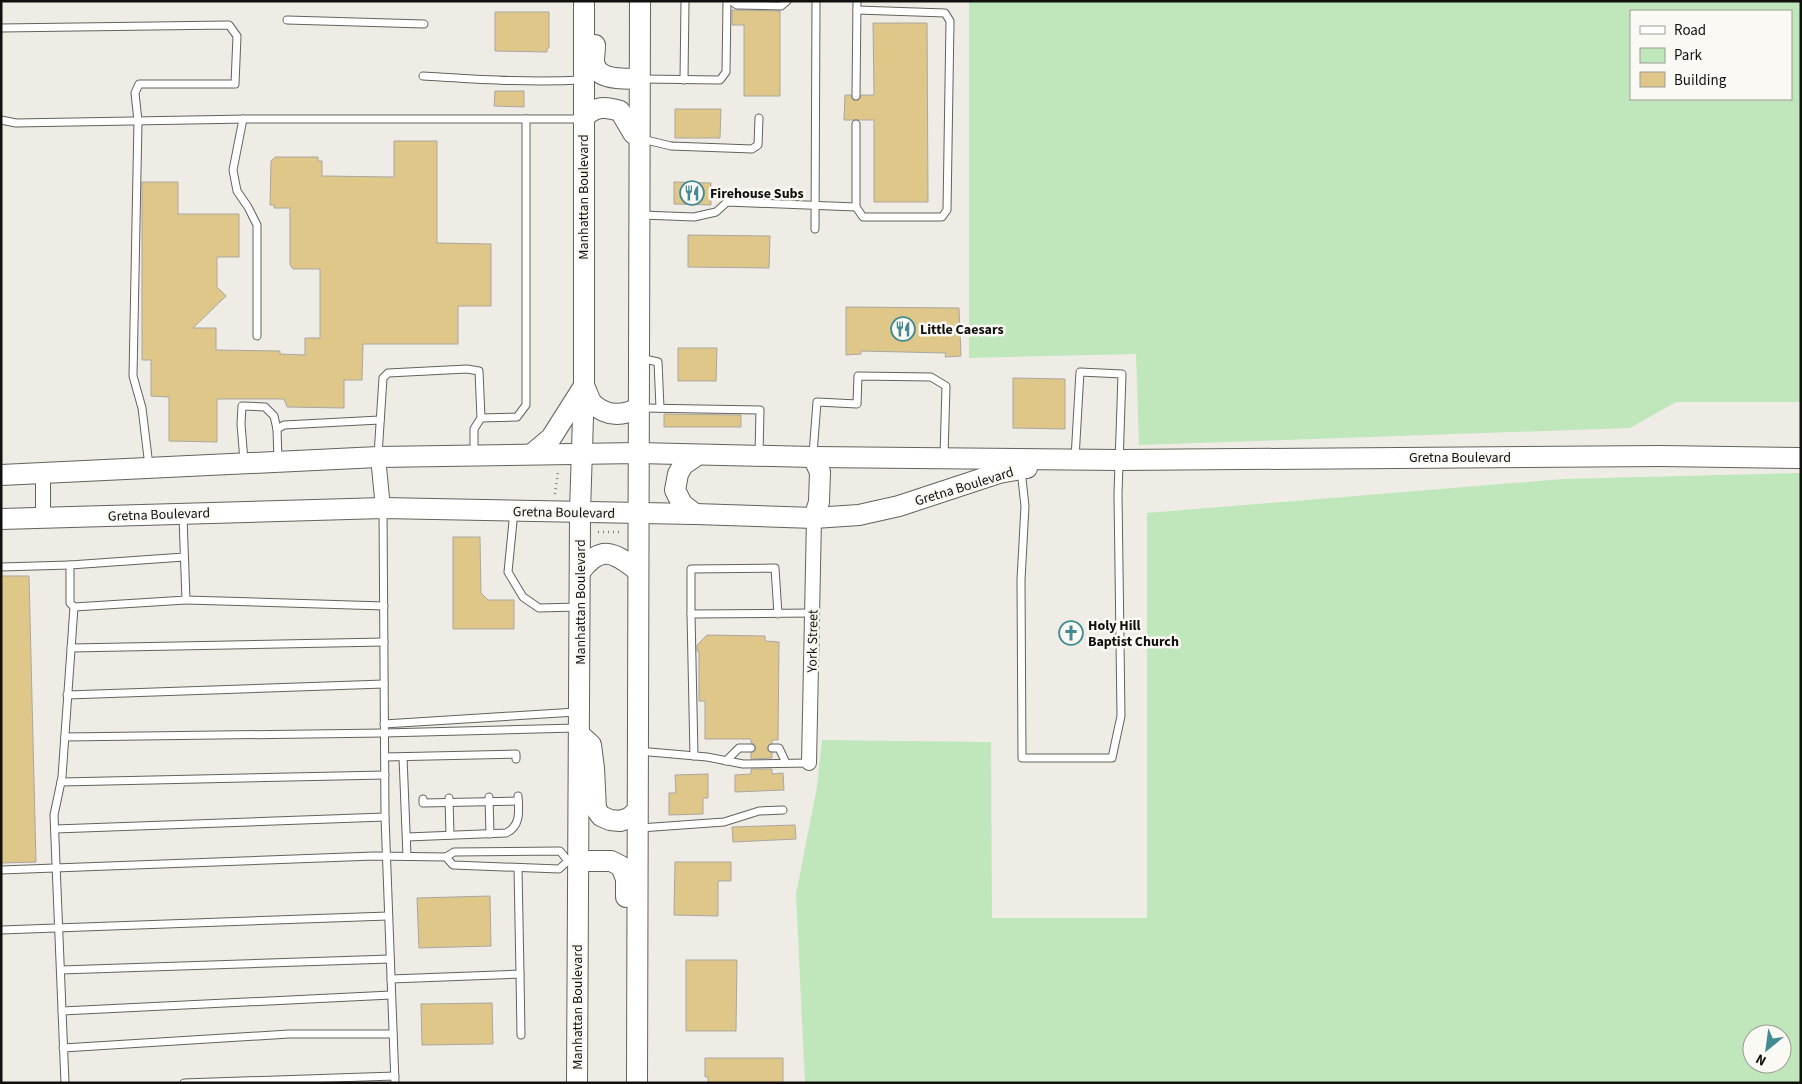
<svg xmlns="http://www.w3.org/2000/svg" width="1802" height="1084" viewBox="0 0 1802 1084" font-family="'Source Sans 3',sans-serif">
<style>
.green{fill:#bfe7bb;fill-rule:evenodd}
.building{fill:#dfc78a;stroke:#a9a7a1}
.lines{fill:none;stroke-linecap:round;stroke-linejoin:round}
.lane-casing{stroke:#64625d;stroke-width:9}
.street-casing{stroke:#64625d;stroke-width:16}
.secondary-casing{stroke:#64625d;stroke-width:22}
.path{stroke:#817f7b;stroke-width:2.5;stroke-dasharray:1 4;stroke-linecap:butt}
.lane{stroke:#fff;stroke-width:7}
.street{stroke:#fff;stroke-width:14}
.secondary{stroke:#fff;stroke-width:20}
.labels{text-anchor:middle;stroke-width:5;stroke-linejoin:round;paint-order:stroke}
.poi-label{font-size:14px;font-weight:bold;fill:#11100e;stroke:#fbf9f3;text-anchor:start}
.street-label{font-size:14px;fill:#11100e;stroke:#fbf9f3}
</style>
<rect width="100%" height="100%" fill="#eeece5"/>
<!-- green -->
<g class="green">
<path d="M969,1H1801V402H1676L1630,428L1139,445L1136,354L969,358ZM1631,11H1791V99H1631Z"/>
<path d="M1801,473V1083H805L796,894L817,787L822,740L991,742L992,918H1147V513L1563,479ZM1752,1034H1782V1064H1752Z"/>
</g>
<!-- building -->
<g class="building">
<polygon points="732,10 780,11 780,96 744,96 744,25 732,25"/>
<polygon points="495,12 549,12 549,48 547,48 547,52 495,51"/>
<polygon points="873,23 927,23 928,202 874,202 874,120 844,120 845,95 851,95 852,99 855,101 860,99 861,95 874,95"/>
<polygon points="495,91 524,91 524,107 494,106"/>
<polygon points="675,109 721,109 720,138 675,138"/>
<polygon points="394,141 437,141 437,243 491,244 491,306 458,306 458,344 363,344 362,380 344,380 344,408 287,407 284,399 217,399 217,442 169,441 169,397 151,396 151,360 142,360 142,182 178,182 178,214 239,214 239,257 217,257 217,287 226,296 193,328 216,328 216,350 280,351 280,354 305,355 305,338 320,338 320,269 293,269 290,265 290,208 274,208 274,205 270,205 271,161 275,157 318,157 318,161 322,161 322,176 394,177"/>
<polygon points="674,182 711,183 711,205 674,204"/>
<polygon points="688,235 770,236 769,268 688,267"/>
<polygon points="846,307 959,308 961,356 945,357 946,353 861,351 861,354 846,355"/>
<polygon points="678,348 717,348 716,381 678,381"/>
<polygon points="1013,378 1065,379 1065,429 1013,428"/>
<polygon points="664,414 741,415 741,427 664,427"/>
<polygon points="453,537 480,537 481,593 488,600 514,600 514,629 453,629"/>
<polygon points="1,576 29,576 36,862 1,863"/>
<polygon points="707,635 765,636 765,641 779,642 778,740 772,740 772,743 767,748 768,751 772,753 772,758 751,759 751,753 755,751 756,748 754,744 751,743 751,739 705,739 705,701 699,701 699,651 697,651 697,645"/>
<polygon points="751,769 772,769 772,774 783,773 784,790 735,792 735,775 751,774"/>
<polygon points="708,774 708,798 703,798 703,814 669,815 669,793 676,793 675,775"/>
<polygon points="795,825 796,839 733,842 732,827"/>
<polygon points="675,862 731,862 731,881 718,881 718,916 674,915"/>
<polygon points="490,896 491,946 419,948 417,898"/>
<polygon points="686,960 737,960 736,1031 686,1031"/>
<polygon points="492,1003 493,1044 422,1045 421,1004"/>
<polygon points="705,1058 783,1058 783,1083 708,1083 708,1077 705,1077"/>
</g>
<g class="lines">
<!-- lane casing -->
<g class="lane-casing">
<g id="lane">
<polyline points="731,1 737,5 781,6 787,1"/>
<polyline points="287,20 424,24"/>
<polyline points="1,28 229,25 237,36 235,84 139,84 135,93 138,121 133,376 142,408 149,466"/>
<path d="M423,76C476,79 529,83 581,80"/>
<polyline points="642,79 720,80 726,72 727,1"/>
<polyline points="684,80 685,1"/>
<polyline points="856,96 857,1"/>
<polyline points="243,119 233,170 237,191 248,207 257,225 257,336"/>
<polyline points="1,120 16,123 248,119 583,119"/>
<polyline points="856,124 856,207 863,217 942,217 947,210 950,21 945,13 857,10"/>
<polyline points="642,139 671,146 752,149 758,145 759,118"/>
<polyline points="642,215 694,217 716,212 727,202 856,207"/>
<polyline points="815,229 816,1"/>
<polyline points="640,358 658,362 660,408"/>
<polyline points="642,408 760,410 759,454"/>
<polyline points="277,429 284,425 380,420"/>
<polyline points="474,454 474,429 481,418 517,417 526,405 526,119"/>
<polyline points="813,454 817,402 857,404 858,376 931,377 946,386 944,456"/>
<polyline points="378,455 383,378 388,373 467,369 479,371 481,418"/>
<polyline points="244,461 241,424 242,406 265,407 274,416 277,429 278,460"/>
<polyline points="1021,470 1025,506 1021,580 1022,758 1112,758 1121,716 1118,494 1122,374 1080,372 1075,458"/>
<polyline points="383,509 385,817 395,1083"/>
<polyline points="514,511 508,572 523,597 539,608 578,607"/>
<polyline points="183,517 186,600 74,607 70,603 70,565 184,557"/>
<polyline points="1,567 70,565"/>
<polyline points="186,600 384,606"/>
<polyline points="691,614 694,756"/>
<polyline points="778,614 775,568 691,569 691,614 812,613"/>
<polyline points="71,648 384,642"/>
<polyline points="67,695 384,684"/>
<polyline points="384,724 576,712"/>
<polyline points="65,737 384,733 576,728"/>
<polyline points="772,748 779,748 786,763"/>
<polyline points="638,751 707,757 743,764 809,763"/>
<polyline points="385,757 516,754 516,759"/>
<polyline points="403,757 407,856"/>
<polyline points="726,761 739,748 751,748"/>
<polyline points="61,782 385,775"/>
<polyline points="489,797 490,834"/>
<polyline points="449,798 450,835"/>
<polyline points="423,799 423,803 518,801"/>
<polyline points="640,828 724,822 759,811 783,810"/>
<polyline points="55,829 385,817"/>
<path d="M407,837L506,833C521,826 519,811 518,796"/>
<polyline points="446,857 453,865 559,869 568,861 571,861"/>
<polyline points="1,870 374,856 446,857 454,852 560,851 568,861"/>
<polyline points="1,930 388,916"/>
<polyline points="61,970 390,959"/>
<polyline points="520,974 521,1035"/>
<polyline points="391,979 520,974 518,868"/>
<polyline points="62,1011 391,995"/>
<polyline points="63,1048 289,1034 393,1034"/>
<polyline points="65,1083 54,815 62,777 74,607"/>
<polyline points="184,1083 395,1076"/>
</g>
</g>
<!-- street casing -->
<g class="street-casing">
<g id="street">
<polyline points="378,457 383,508"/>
<polyline points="43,518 43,473"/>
<polyline points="809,763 814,518"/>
</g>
</g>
<!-- secondary casing -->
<g class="secondary-casing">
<g id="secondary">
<path d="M595,45C595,50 594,57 594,62C597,82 625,78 640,79"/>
<path d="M583,119C594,106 605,106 620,111L633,133L639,138"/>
<path d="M532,454L551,438L584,386C587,391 589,400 593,404C607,417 623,416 638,408"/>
<polyline points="813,457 820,472 819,502 814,518"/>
<polyline points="1,475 378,457 638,453 813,457 1119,460 1661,456 1801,458"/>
<polyline points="695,514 682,504 675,490 678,474 683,465 696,456"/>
<polyline points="1,519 383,508 695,514 814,518 859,515 899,506 999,473 1027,468"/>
<path d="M580,572C601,544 614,552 638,571"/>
<polyline points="580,735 591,745 594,768 596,809 601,816 610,820 620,821 629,818 637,811"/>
<polyline points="578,861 611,861 621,866 626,879 626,897"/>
<polyline points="577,1083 580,512 584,386 584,1"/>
<polyline points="637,1083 640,1"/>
</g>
</g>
<!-- path -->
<g class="path">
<polyline points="555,494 558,472"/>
<polyline points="598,532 620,532"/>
</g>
<!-- lane -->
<use href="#lane" class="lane"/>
<!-- street -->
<use href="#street" class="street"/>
<!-- secondary -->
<use href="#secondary" class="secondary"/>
</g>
<!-- icons -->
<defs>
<g id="restaurant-ring" transform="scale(1.25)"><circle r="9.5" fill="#fbf9f3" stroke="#438a92" stroke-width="1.5"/><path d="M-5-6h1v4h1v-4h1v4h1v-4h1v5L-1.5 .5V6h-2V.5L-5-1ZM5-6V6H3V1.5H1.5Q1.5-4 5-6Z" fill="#438a92"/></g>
<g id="church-ring" transform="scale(1.25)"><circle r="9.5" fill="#fbf9f3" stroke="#438a92" stroke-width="1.5"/><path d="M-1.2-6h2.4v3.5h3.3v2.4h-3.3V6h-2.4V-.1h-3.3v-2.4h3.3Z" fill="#438a92"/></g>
</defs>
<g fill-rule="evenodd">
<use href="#restaurant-ring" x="692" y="193"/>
<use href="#restaurant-ring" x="903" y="329"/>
<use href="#church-ring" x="1071" y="633"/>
</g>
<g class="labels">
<!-- poi labels -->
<g class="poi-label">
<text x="710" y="198">Firehouse Subs</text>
<text x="920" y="334">Little Caesars</text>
<text x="1088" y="630">Holy Hill<tspan x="1088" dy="16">Baptist Church</tspan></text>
</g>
<!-- street labels -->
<g class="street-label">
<text transform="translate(583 197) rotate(-90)" y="5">Manhattan Boulevard</text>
<text x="1460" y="462">Gretna Boulevard</text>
<text transform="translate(964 486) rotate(-17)" y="5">Gretna Boulevard</text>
<text transform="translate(564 512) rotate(1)" y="5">Gretna Boulevard</text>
<text transform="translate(159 514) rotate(-2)" y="5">Gretna Boulevard</text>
<text transform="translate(580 602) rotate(-90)" y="5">Manhattan Boulevard</text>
<text transform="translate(812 641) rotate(-89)" y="5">York Street</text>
<text transform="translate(577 1007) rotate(-90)" y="5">Manhattan Boulevard</text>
</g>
</g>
<!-- border -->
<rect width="1802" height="1084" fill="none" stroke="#11100e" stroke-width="5"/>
<!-- legend -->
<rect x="1630" y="10" width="162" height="90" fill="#fbf9f3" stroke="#9d9c97"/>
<rect x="1640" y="26" width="25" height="8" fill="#ffffff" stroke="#9d9c97"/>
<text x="1674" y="35" font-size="15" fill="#11100e">Road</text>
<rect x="1640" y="48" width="25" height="15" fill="#bfe7bb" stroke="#9d9c97"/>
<text x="1674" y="60" font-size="15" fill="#11100e">Park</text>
<rect x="1640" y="72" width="25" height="15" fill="#dfc78a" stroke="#9d9c97"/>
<text x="1674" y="85" font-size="15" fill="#11100e">Building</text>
<!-- north arrow -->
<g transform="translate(1767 1049) rotate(209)"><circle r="24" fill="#fbf9f3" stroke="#9d9c97"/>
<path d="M0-4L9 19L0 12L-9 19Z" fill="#438a92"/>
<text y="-8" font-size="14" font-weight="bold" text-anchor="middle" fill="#11100e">N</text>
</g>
</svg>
